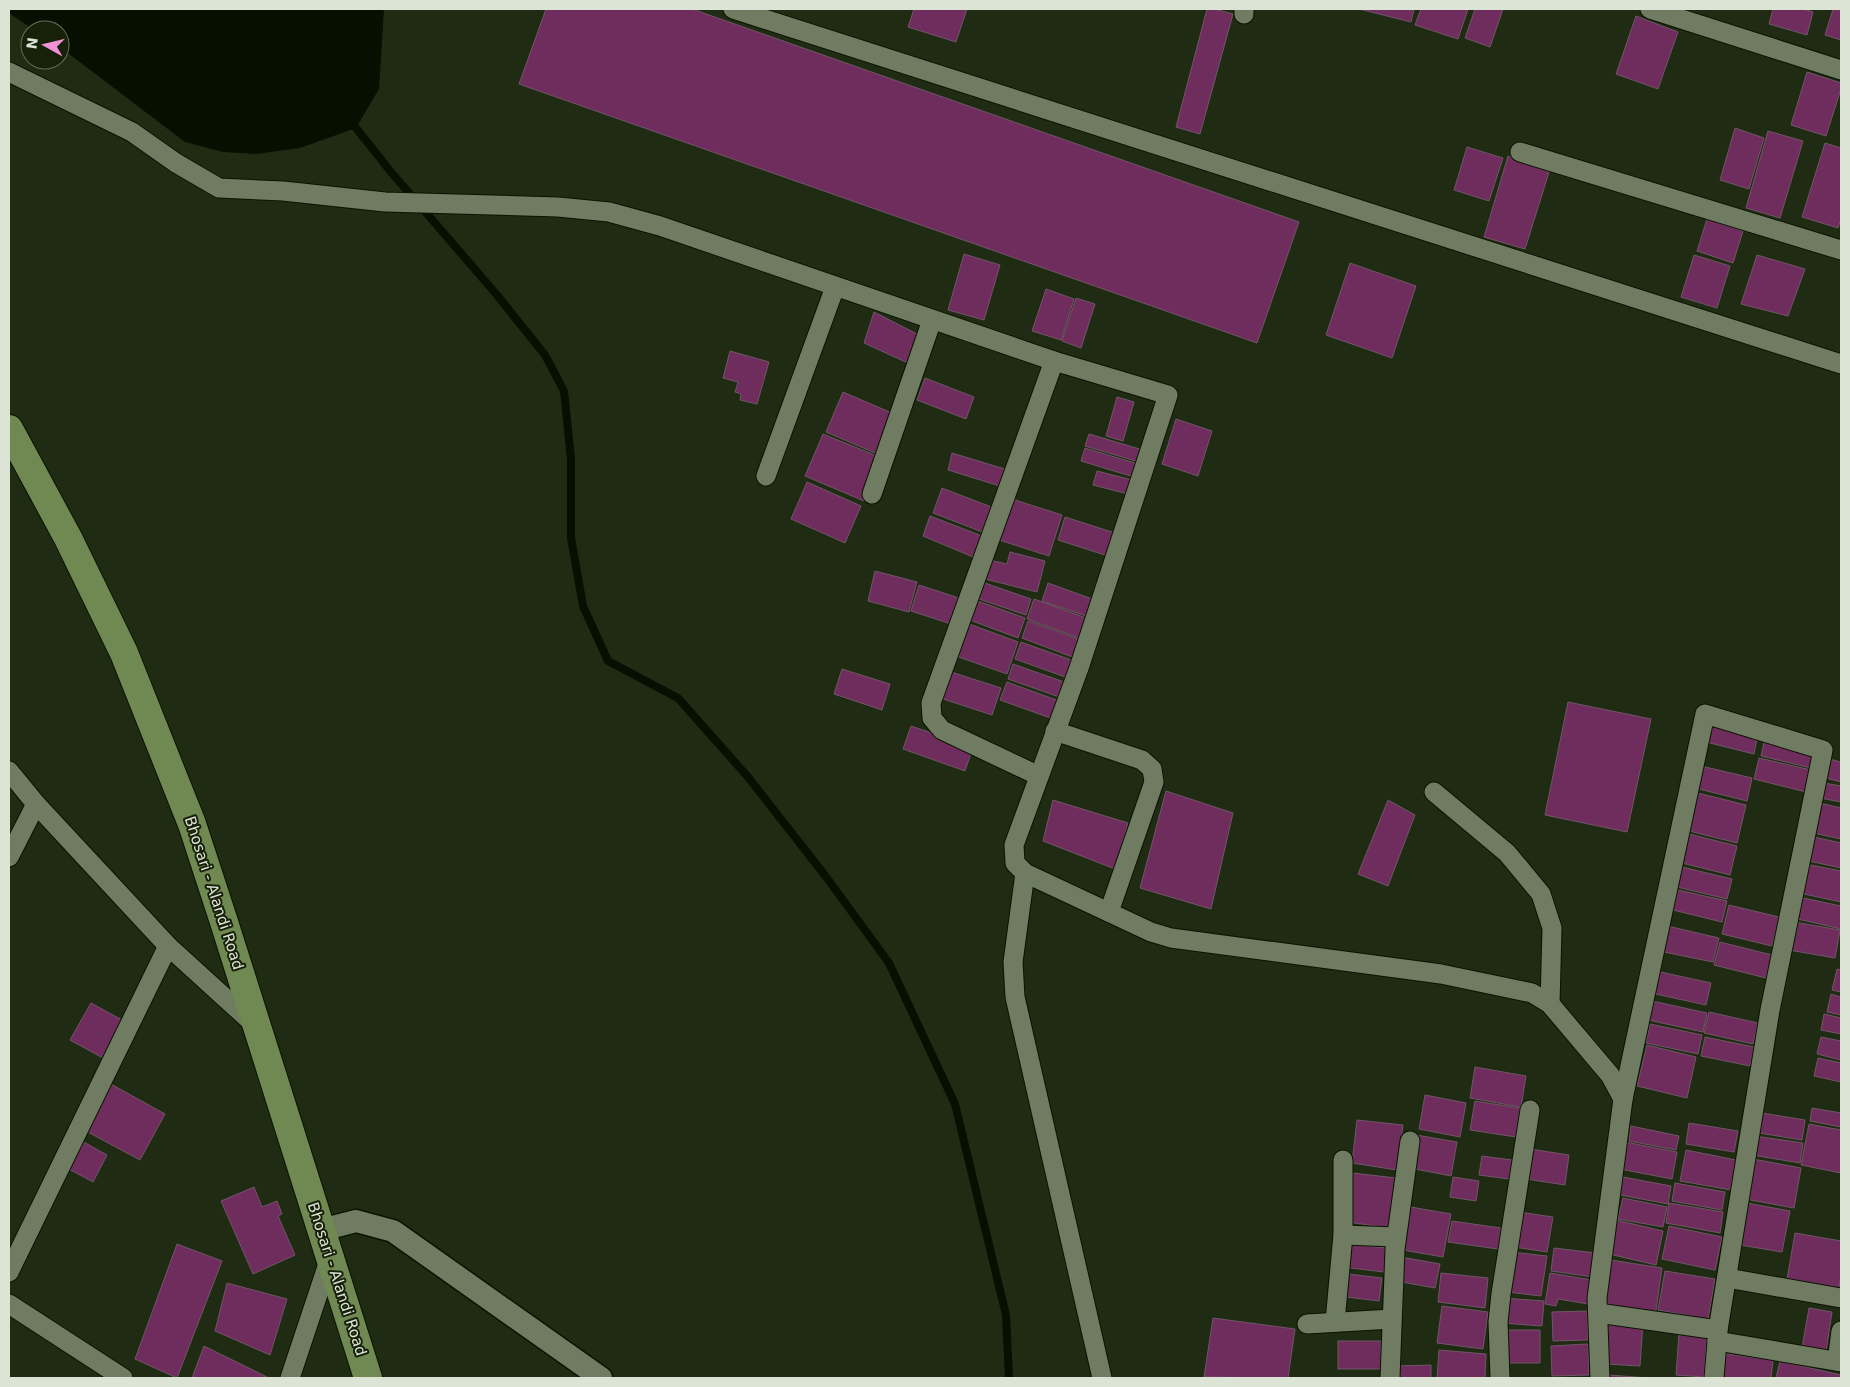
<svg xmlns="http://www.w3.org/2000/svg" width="1850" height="1387" viewBox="0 0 1850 1387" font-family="'DejaVu Sans',sans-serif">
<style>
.water{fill:#060f00}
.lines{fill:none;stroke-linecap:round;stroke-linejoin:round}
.stream{stroke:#060f00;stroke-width:8}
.building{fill:#6f2d5e;stroke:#705667}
.minor-casing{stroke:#0a1300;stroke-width:21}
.tertiary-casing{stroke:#0a1300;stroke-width:25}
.primary-casing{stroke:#0a1300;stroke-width:30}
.minor{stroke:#6f7c61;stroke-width:19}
.tertiary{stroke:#6f7c61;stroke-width:22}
.primary{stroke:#708851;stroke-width:28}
.labels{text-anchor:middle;stroke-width:4;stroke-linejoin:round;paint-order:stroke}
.street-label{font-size:15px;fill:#dce4d5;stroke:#172109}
</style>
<rect width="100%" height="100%" fill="#202b13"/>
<!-- water -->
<polygon class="water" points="9,9 384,9 379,89 356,128 300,148 256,154 223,152 185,142 60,47 60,30 34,30 9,13"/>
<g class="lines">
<!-- stream -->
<polyline class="stream" points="356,128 391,172 497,295 545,355 564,391 571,459 571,538 583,606 608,661 678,698 748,777 827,878 889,963 955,1104 1006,1315 1009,1378"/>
</g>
<!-- building -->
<g class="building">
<polygon points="546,9 692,9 1299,222 1257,343 519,84"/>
<polygon points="914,9 967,9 956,42 908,27"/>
<polygon points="1207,9 1214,9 1233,14 1200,134 1176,127"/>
<polygon points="1359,9 1414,9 1411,22"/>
<polygon points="1421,9 1468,9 1458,39 1415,25"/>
<polygon points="1475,9 1503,9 1490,47 1465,38"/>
<polygon points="1773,9 1803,9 1813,12 1807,35 1769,24"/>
<polygon points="1833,9 1841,9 1841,40 1825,35"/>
<polygon points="1636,16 1678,32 1658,89 1616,74"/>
<polygon points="1807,72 1841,83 1841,89 1826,136 1791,125"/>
<polygon points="1735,128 1764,138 1749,189 1720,180"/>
<polygon points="1768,131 1803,141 1780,218 1746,208"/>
<polygon points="1825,143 1841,148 1841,219 1838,228 1802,217"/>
<polygon points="1467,147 1503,158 1489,201 1454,190"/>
<polygon points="1508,156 1550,169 1525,249 1484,237"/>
<polygon points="1707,219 1743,231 1733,263 1697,251"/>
<polygon points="964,254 1000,265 984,320 948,310"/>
<polygon points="1694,255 1730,266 1717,308 1681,297"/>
<polygon points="1757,255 1805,269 1788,316 1741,304"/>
<polygon points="1350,263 1416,286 1392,358 1326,335"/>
<polygon points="1046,289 1074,299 1061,340 1032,331"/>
<polygon points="1076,298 1095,304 1081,348 1062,341"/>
<polygon points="874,312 919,335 910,364 864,343"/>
<polygon points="730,351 769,362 757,404 740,400 741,394 735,392 738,382 723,378"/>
<polygon points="925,378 974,397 966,419 917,400"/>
<polygon points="843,392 899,416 882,456 826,432"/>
<polygon points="1117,397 1134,402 1123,441 1106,436"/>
<polygon points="1176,419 1212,431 1198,476 1162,464"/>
<polygon points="823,434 882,458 864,501 805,476"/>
<polygon points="1089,434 1143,450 1139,462 1085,446"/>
<polygon points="1085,448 1138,464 1134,477 1081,461"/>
<polygon points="952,453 1008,470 1003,487 948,470"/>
<polygon points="1097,471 1136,481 1132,495 1093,485"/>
<polygon points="807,482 861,506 845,543 791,519"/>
<polygon points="942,488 994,508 985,533 933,513"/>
<polygon points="1012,499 1062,515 1049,556 999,540"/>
<polygon points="930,516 982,536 973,557 923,536"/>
<polygon points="1065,517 1115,533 1108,556 1058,540"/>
<polygon points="1010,552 1045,561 1037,592 985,579 989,560 1007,564"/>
<polygon points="875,571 917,582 909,612 868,601"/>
<polygon points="979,581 1031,599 1026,615 973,597"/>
<polygon points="1048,583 1095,600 1089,617 1042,601"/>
<polygon points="919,585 959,598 951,624 911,611"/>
<polygon points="1034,599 1089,619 1082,639 1027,619"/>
<polygon points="975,600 1025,618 1018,638 967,619"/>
<polygon points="1028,621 1081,640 1075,658 1022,638"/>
<polygon points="964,622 1018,642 1007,674 953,655"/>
<polygon points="1021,642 1074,661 1068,678 1015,659"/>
<polygon points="1013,664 1067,683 1062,698 1008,679"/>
<polygon points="842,669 890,684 882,710 834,694"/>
<polygon points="948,671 1001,688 992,715 940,698"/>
<polygon points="1007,682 1062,702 1056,720 1000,700"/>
<polygon points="1568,702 1651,719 1627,832 1545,815"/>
<polygon points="1707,721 1758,733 1754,754 1702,741"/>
<polygon points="911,726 973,747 965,771 903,749"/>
<polygon points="1765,738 1816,750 1811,768 1761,756"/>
<polygon points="1759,758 1811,770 1806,792 1754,779"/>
<polygon points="1829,759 1841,762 1841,782 1826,778"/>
<polygon points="1701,766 1752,778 1747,801 1695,788"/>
<polygon points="1824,783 1841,786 1841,802 1820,798"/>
<polygon points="1166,791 1233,813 1211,909 1140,888"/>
<polygon points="1694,792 1746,805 1737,843 1685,830"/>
<polygon points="1053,800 1128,823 1115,869 1043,841"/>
<polygon points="1388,800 1415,815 1388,886 1358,874"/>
<polygon points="1820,803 1841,808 1841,839 1813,833"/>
<polygon points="1689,834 1737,846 1730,875 1682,863"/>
<polygon points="1814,837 1841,843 1841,868 1809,861"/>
<polygon points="1805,864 1841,871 1841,902 1799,893"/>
<polygon points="1682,867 1732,879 1727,899 1677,887"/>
<polygon points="1678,890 1727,901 1722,922 1673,910"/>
<polygon points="1794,896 1841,906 1841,929 1789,917"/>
<polygon points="1729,905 1779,917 1772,946 1722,934"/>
<polygon points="1794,922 1840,930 1835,958 1789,950"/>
<polygon points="1663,925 1719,938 1713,962 1659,951"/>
<polygon points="1720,942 1772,955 1766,978 1714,965"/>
<polygon points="1837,969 1841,970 1841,992 1832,990"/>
<polygon points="1656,971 1711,983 1706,1005 1651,993"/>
<polygon points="1831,994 1841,997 1841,1015 1827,1012"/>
<polygon points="1652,1001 1707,1013 1703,1032 1648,1020"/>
<polygon points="91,1003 124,1021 103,1058 70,1040"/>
<polygon points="1709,1012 1758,1023 1753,1044 1704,1033"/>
<polygon points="1824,1014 1841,1018 1841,1034 1821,1030"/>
<polygon points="1650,1024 1702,1035 1698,1054 1646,1043"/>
<polygon points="1705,1037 1754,1047 1750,1066 1701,1056"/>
<polygon points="1821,1037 1841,1041 1841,1060 1817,1054"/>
<polygon points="1647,1045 1696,1057 1687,1098 1637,1086"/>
<polygon points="1818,1058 1841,1063 1841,1082 1814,1076"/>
<polygon points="1475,1067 1526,1076 1521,1107 1470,1098"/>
<polygon points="109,1083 165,1114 140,1160 84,1130"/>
<polygon points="1425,1095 1466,1103 1460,1137 1419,1129"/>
<polygon points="1475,1101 1520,1108 1516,1137 1470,1130"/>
<polygon points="1812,1108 1841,1113 1841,1127 1810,1121"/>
<polygon points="1756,1112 1805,1120 1802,1140 1753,1132"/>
<polygon points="1357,1120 1403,1125 1397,1170 1352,1163"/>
<polygon points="1689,1123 1738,1131 1734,1152 1686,1144"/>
<polygon points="1809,1124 1841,1130 1841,1173 1801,1165"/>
<polygon points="1631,1126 1679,1136 1676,1150 1629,1141"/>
<polygon points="1416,1135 1457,1142 1451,1176 1410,1168"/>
<polygon points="1755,1136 1803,1143 1800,1163 1752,1155"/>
<polygon points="80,1140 107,1155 93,1182 65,1167"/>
<polygon points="1625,1142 1677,1152 1672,1179 1620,1169"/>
<polygon points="1530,1149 1569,1155 1565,1185 1526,1179"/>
<polygon points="1686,1150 1736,1160 1731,1190 1680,1181"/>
<polygon points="1482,1156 1512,1160 1509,1179 1479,1175"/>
<polygon points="1753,1159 1801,1168 1794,1208 1745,1199"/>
<polygon points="1353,1173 1396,1178 1390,1228 1347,1222"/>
<polygon points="1453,1177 1479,1181 1476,1201 1450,1197"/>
<polygon points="1623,1177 1671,1186 1668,1204 1620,1195"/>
<polygon points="1675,1183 1725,1192 1722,1210 1672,1201"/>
<polygon points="254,1187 262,1207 277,1201 282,1214 278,1216 295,1255 253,1274 221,1201"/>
<polygon points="1623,1198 1667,1207 1663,1227 1618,1219"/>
<polygon points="1669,1203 1723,1212 1720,1233 1666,1223"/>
<polygon points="1747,1203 1790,1211 1782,1252 1740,1245"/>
<polygon points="1405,1206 1451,1214 1443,1257 1397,1249"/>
<polygon points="1519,1212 1553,1217 1547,1252 1514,1247"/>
<polygon points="1616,1220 1663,1231 1656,1265 1609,1254"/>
<polygon points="1452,1221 1501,1228 1498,1249 1448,1242"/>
<polygon points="1669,1226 1722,1237 1715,1270 1662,1259"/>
<polygon points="1795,1233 1841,1241 1841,1276 1838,1293 1786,1285"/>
<polygon points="177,1244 222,1261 177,1378 135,1359"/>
<polygon points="1346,1244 1387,1248 1384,1272 1343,1267"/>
<polygon points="1554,1248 1596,1253 1593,1277 1551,1271"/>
<polygon points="1511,1252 1547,1256 1541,1296 1507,1292"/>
<polygon points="1401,1257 1440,1264 1435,1288 1396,1281"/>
<polygon points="1611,1260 1662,1268 1655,1317 1604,1309"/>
<polygon points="1665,1271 1715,1279 1708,1319 1658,1310"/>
<polygon points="1340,1273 1382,1278 1379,1301 1338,1296"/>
<polygon points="1441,1273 1488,1278 1485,1308 1438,1302"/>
<polygon points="1550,1273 1592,1280 1588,1304 1558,1299 1556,1306 1545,1304"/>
<polygon points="227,1283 287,1299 270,1355 215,1331"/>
<polygon points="1503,1298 1544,1301 1542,1326 1501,1323"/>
<polygon points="1442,1306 1488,1312 1483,1349 1437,1343"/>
<polygon points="1809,1308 1832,1312 1826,1352 1802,1348"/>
<polygon points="1587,1311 1588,1340 1553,1341 1552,1312"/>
<polygon points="1213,1318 1295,1329 1288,1378 1204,1377"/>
<polygon points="1608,1320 1643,1322 1640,1366 1605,1364"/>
<polygon points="1502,1330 1540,1330 1540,1363 1501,1363"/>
<polygon points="1679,1333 1707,1335 1704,1377 1676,1375"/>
<rect x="1338" y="1341" width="43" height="28"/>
<polygon points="1588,1344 1589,1375 1552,1376 1551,1346"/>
<polygon points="204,1346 267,1377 266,1378 192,1378"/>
<polygon points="1439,1350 1486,1354 1485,1378 1437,1378"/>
<polygon points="1720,1353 1773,1360 1771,1378 1717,1378"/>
<polygon points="1780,1361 1841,1375 1841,1378 1776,1378"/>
<polygon points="1431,1365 1431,1378 1397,1378 1396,1366"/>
<polygon points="1608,1375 1650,1378 1608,1378"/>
</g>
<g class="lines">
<!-- minor casing -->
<g class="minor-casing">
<g id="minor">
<polyline points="733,9 1841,364"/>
<polyline points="1650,9 1841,70"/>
<polyline points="1244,14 1244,9"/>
<polyline points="9,72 132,132 176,163 219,188 283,191 385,202 558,207 609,212 660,226 1054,361 1168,395 1079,668 1014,845 1015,863 1025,873 1151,932 1171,938 1441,974 1532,993 1550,1004 1610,1075 1623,1099"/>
<polyline points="1520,152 1841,250"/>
<polyline points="766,476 835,287"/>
<polyline points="872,494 932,320"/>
<polyline points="1055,731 1142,760 1152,769 1154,782 1109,912"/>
<polyline points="9,771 36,804 168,946 256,1026"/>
<polyline points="1039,776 942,730 932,718 931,703 1054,361"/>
<polyline points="1434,792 1507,853 1541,894 1552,928 1550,1004"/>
<polyline points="9,857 36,804"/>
<polyline points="1025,873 1013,962 1015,997 1102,1378"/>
<polyline points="1343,1235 1396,1237"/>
<polyline points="9,1272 168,946"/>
<polyline points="1727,1278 1841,1298"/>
<polyline points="9,1304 123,1378"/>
<polyline points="1598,1313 1718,1330"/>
<polyline points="1335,1322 1343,1235 1343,1160"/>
<polyline points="1307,1324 1392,1319"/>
<polyline points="1717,1341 1841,1362"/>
<polyline points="1837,1361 1841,1331"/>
<polyline points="290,1378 330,1258"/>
<polyline points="1390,1378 1395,1249 1410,1141"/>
<polyline points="1500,1378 1498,1322 1501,1294 1530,1110"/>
<polyline points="1600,1378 1597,1298 1623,1099 1705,714 1823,750 1770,1010 1718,1330 1714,1378"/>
</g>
</g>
<!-- tertiary casing -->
<g class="tertiary-casing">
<polyline id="tertiary" points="321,1230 356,1221 393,1231 601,1378"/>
</g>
<!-- primary casing -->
<g class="primary-casing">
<polyline id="primary" points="9,429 68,538 124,653 192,824 224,922 368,1378"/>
</g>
<!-- minor -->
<use href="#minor" class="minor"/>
<!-- tertiary -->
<use href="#tertiary" class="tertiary"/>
<!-- primary -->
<use href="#primary" class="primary"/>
</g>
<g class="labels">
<!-- street labels -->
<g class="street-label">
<text transform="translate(214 893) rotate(72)" y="5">Bhosari - Alandi Road</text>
<text transform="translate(337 1279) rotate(72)" y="5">Bhosari - Alandi Road</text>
</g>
</g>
<!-- border -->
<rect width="1850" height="1387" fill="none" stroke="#dce4d5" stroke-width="20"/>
<!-- north arrow -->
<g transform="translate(45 45) rotate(278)"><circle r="24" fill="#172109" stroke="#666f5b"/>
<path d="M0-4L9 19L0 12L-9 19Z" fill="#f391d6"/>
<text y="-8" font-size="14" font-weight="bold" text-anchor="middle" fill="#dce4d5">N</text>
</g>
</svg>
